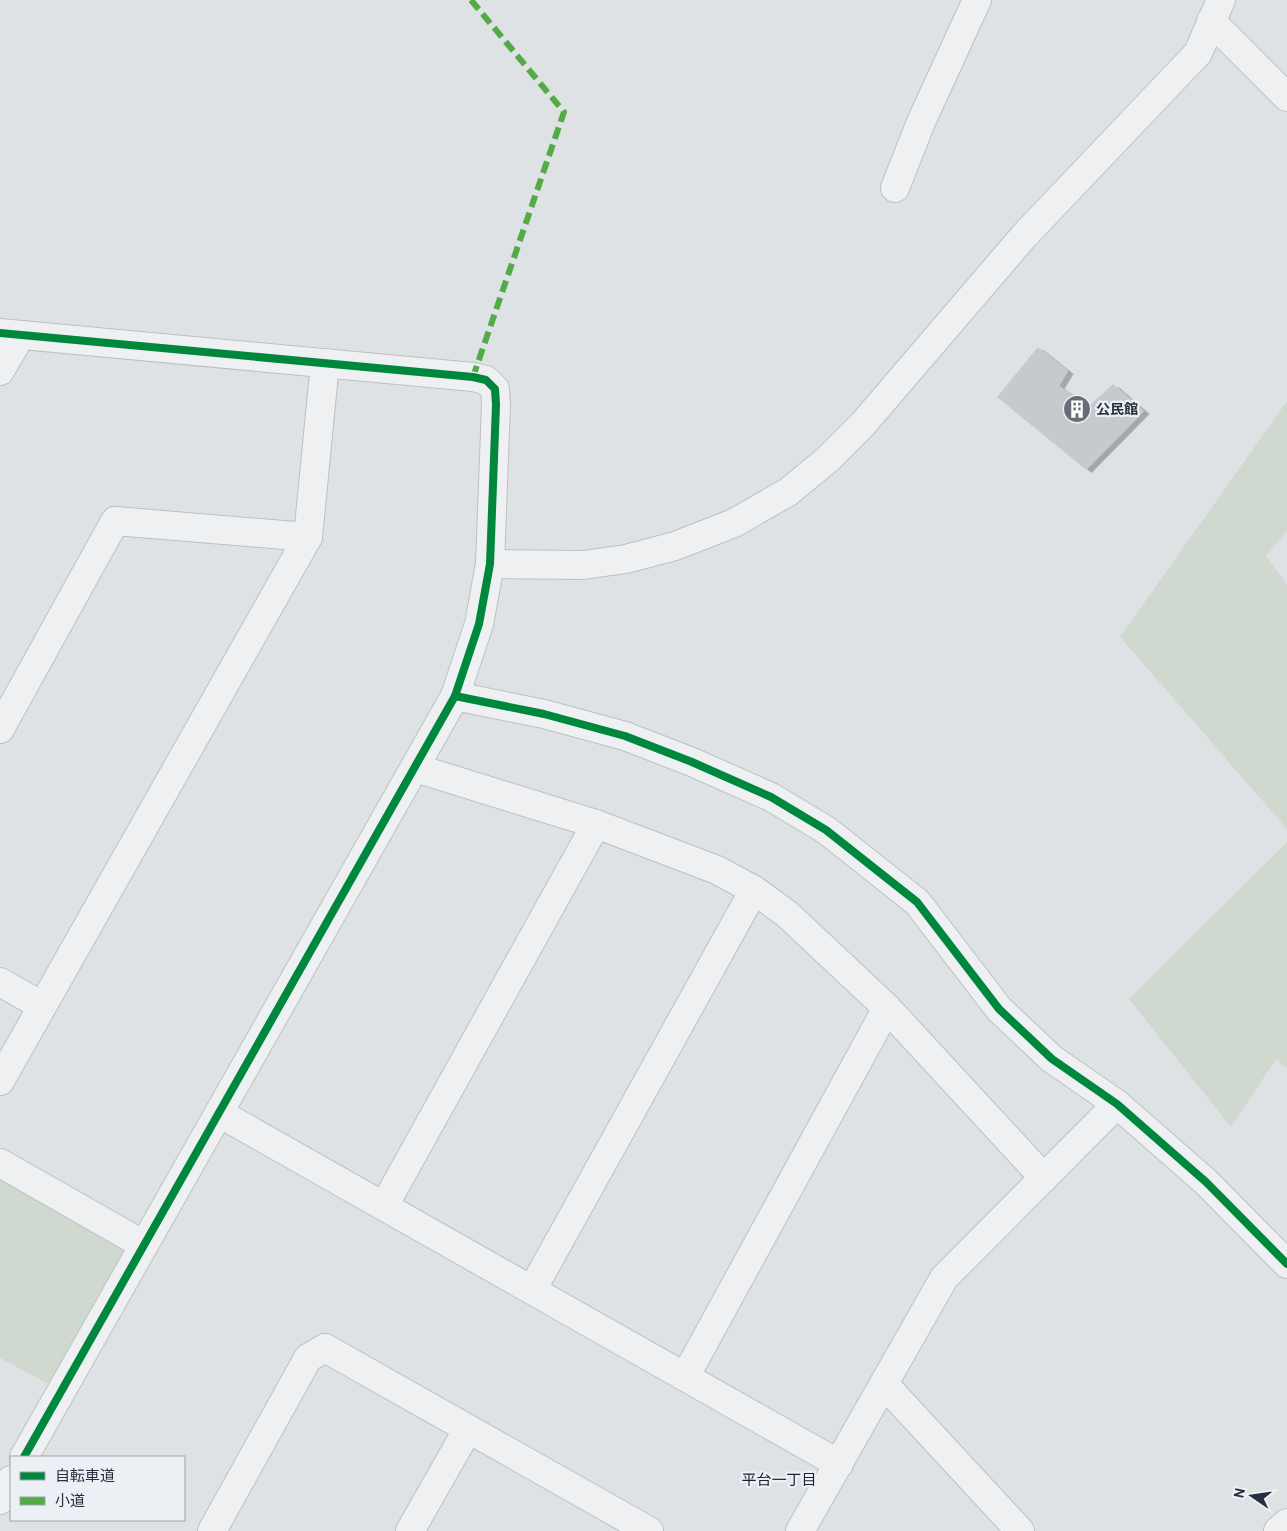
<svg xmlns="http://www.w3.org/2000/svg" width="1287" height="1531" viewBox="0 0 1287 1531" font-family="Overpass,'Noto Sans JP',sans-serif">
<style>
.green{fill:#d0d9d0}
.building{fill:#c7cacd;filter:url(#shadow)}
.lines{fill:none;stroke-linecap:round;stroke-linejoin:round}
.minor-casing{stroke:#bdc0c3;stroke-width:30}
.tertiary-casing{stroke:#bdc0c3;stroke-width:30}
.minor{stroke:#eff0f1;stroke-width:28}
.tertiary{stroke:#eff0f1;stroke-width:28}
.quiet{stroke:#53ab46;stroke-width:6;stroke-dasharray:12 6;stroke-linecap:butt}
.cycleway-casing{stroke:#ecf0f5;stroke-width:11}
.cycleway{stroke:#00873e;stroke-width:8}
.labels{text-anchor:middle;stroke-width:4.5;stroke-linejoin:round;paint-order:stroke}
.poi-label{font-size:14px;font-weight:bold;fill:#262f3e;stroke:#ecf0f5;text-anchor:start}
.neighbourhood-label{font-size:15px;fill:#19202e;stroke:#ecf0f5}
</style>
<defs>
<filter id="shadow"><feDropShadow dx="5.5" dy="3" stdDeviation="0" flood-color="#0004"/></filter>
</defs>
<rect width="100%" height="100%" fill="#dfe2e5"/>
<!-- green -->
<g class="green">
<polygon points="1287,401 1287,531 1266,556 1287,585 1287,829 1120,637"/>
<polygon points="1287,842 1287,1068 1276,1059 1231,1127 1129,999"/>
<polygon points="0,1177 144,1245 62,1391 0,1358"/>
</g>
<!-- building -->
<polygon class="building" points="1038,347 1068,371 1059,386 1088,407 1113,384 1144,411 1086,470 997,397"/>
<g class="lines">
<!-- minor casing -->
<g class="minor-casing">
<g id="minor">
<polyline points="1211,21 1287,97"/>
<polyline points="895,188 921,122 977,0"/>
<polyline points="0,333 473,377"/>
<polyline points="0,371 21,335"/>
<polyline points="455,696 544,714 625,736 692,762 771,797 826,830 917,902 999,1009 1052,1059 1117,1104 1206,1182 1287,1264"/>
<polyline points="0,729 115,521 308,537"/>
<polyline points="415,768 596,824 717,870 754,890 787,914 887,1008 1044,1178"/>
<polyline points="0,982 42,1006"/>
<polyline points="0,1081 308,537 325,363"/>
<polyline points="219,1113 839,1464"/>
<polyline points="0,1163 144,1245"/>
<polyline points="384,1206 596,824"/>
<polyline points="532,1290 754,890"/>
<polyline points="685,1377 887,1008"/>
<polyline points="884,1384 1020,1531"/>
<polyline points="212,1531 308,1358 325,1348 649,1531"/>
<polyline points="410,1531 468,1429"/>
<polyline points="800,1531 944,1278 1117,1104"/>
<polyline points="1278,1531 1287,1523"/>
</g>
</g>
<!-- tertiary casing -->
<g class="tertiary-casing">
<g id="tertiary">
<polyline points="490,564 583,565 626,559 675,546 734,523 788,492 827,460 863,424 1024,236 1198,53 1221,0"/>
<polyline points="24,1457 455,696 479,624 490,564 496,405 495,389 486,380 473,377"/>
<polyline points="0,1500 11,1480"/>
</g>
</g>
<!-- minor -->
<use href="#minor" class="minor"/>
<!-- tertiary -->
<use href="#tertiary" class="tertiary"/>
<!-- quiet -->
<polyline class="quiet" points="471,0 564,112 473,377"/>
<!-- cycleway casing -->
<g class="cycleway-casing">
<g id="cycleway">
<polyline points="0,333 473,377 486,380 495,389 496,405 490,564 479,624 455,696 24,1457"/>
<polyline points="455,696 544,714 625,736 692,762 771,797 826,830 917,902 999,1009 1052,1059 1117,1104 1206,1182 1287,1264"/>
</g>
</g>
<!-- cycleway -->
<use href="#cycleway" class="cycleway"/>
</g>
<!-- icons -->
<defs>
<g id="building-disc" transform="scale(1.4375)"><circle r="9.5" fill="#676e78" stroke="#ecf0f5"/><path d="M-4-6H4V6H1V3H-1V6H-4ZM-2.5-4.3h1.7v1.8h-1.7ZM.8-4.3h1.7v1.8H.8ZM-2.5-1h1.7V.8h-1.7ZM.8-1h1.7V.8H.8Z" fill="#fff"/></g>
</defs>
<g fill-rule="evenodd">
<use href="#building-disc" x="1077" y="409"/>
</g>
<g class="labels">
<!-- poi labels -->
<g class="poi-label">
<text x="1096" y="414">公民館</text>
</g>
<!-- neighbourhood labels -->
<g class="neighbourhood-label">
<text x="779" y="1485">平台一丁目</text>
</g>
</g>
<!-- legend -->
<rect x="10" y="1456" width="175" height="65" fill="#ecf0f5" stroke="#9da3ac"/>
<rect x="20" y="1472" width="25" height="8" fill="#00873e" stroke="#9da3ac"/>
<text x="55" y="1481" font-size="15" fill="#262f3e">自転車道</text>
<rect x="20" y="1497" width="25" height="8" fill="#53ab46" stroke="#9da3ac"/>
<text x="55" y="1506" font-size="15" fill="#262f3e">小道</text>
<!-- north arrow -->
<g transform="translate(1252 1496) rotate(283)" stroke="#ecf0f5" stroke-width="4" paint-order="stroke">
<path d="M0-4L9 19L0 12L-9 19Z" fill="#262f3e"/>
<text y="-8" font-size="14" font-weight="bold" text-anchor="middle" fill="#262f3e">N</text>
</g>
</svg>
